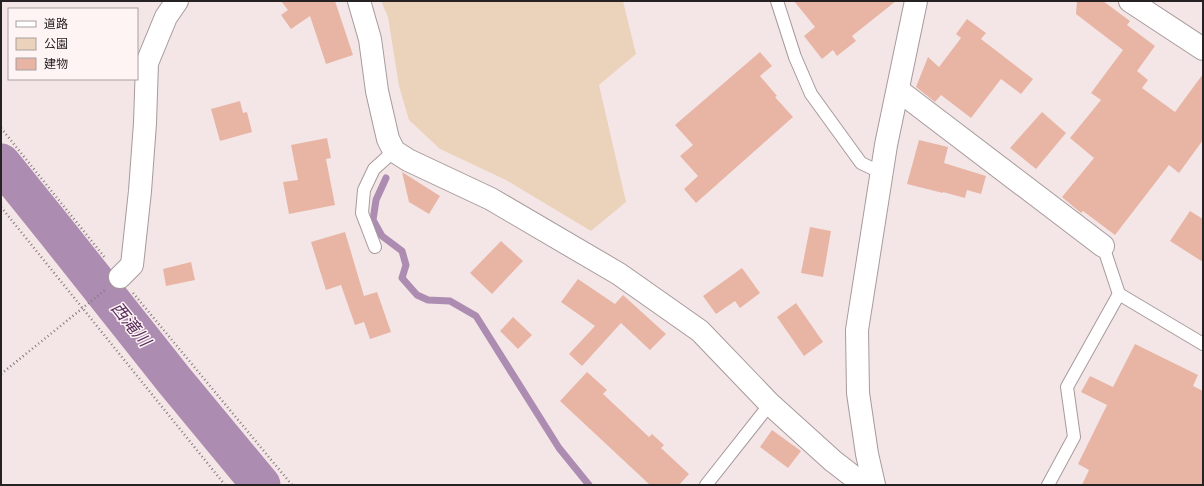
<svg xmlns="http://www.w3.org/2000/svg" width="1204" height="486" viewBox="0 0 1204 486" font-family="Spectral,'Noto Sans JP',serif">
<style>
.green{fill:#ebd2bb}
.lines{fill:none;stroke-linecap:round;stroke-linejoin:round}
.stream{stroke:#ac8cb1;stroke-width:7}
.river{stroke:#ac8cb1;stroke-width:39}
.building{fill:#e8b5a5}
.service-casing{stroke:#a79a9b;stroke-width:14}
.minor-casing{stroke:#a79a9b;stroke-width:24}
.tertiary-casing{stroke:#a79a9b;stroke-width:24}
.secondary-casing{stroke:#a79a9b;stroke-width:24}
.path{stroke:#847a7b;stroke-width:2.5;stroke-dasharray:1 3;stroke-linecap:butt}
.service{stroke:#fff;stroke-width:12}
.minor{stroke:#fff;stroke-width:22}
.tertiary{stroke:#fff;stroke-width:22}
.secondary{stroke:#fff;stroke-width:22}
.labels{text-anchor:middle;stroke-width:3;stroke-linejoin:round;paint-order:stroke}
.water-label{font-size:17px;font-style:italic;fill:#562d5d;stroke:#fff4f4}
</style>
<rect width="100%" height="100%" fill="#f4e6e7"/>
<!-- green -->
<polygon class="green" points="381,1 623,1 636,54 599,85 626,202 591,231 506,180 440,149 409,120 399,86 388,17"/>
<g class="lines">
<!-- stream -->
<polyline class="stream" points="386,178 376,200 373,220 382,236 402,251 406,265 402,278 417,295 428,300 450,301 476,316 559,448 589,485"/>
<!-- river -->
<polyline class="river" points="1,163 55,230 174,380 261,485"/>
</g>
<!-- building -->
<g class="building">
<polygon points="281,1 335,1 353,55 326,64 310,16 291,29 281,15 288,10"/>
<polygon points="794,1 896,1 852,36 856,41 837,56 833,50 822,59 804,36 815,27"/>
<polygon points="1077,1 1103,1 1130,21 1127,25 1155,46 1137,71 1148,80 1142,88 1175,112 1203,74 1203,140 1179,173 1169,165 1115,235 1083,211 1081,213 1062,197 1094,158 1070,138 1101,100 1091,93 1123,50 1076,14"/>
<polygon points="967,19 986,33 981,39 1033,79 1021,94 1001,79 971,118 941,95 935,102 916,87 928,57 939,67 961,38 956,34"/>
<polygon points="760,52 772,66 760,76 777,96 775,97 793,117 696,203 684,189 698,176 680,156 693,145 675,125"/>
<polygon points="240,101 243,113 247,112 252,132 220,141 211,109"/>
<polygon points="1042,112 1066,133 1036,169 1010,148"/>
<polygon points="327,138 331,158 326,159 335,205 289,214 283,182 298,180 291,145"/>
<polygon points="919,140 948,147 944,163 986,176 981,194 967,190 965,198 943,192 943,193 907,184"/>
<polygon points="402,172 440,196 429,214 409,202"/>
<polygon points="1190,211 1203,219 1203,262 1170,241"/>
<polygon points="810,227 831,231 823,277 801,273"/>
<polygon points="345,232 364,296 377,292 391,332 370,339 364,322 355,325 341,285 326,290 311,242"/>
<polygon points="501,241 523,261 492,294 470,273"/>
<polygon points="191,262 195,280 166,286 163,269"/>
<polygon points="742,268 760,293 740,308 735,301 716,314 703,296"/>
<polygon points="578,279 615,304 623,295 666,334 650,350 621,323 582,366 569,354 595,326 561,302"/>
<polygon points="796,303 823,342 804,356 777,317"/>
<polygon points="513,317 532,335 518,349 500,331"/>
<polygon points="1135,344 1198,375 1193,386 1203,391 1203,485 1082,485 1089,470 1078,464 1107,405 1081,392 1090,376 1113,387"/>
<polygon points="587,372 607,390 603,394 649,437 652,434 664,445 661,448 689,474 679,485 650,485 560,401"/>
<polygon points="772,430 801,451 788,468 760,447"/>
</g>
<g class="lines">
<!-- service casing -->
<g class="service-casing">
<g id="service">
<polyline points="777,1 795,57 811,94 861,163 882,173"/>
<polyline points="1103,246 1119,294"/>
<polyline points="375,247 362,213 364,190 374,169 394,151"/>
<polyline points="706,485 770,404"/>
<polyline points="1048,485 1074,437 1067,387 1119,294 1203,344"/>
</g>
</g>
<!-- minor casing -->
<g class="minor-casing">
<g id="minor">
<polyline points="359,1 370,39 377,91 388,139 394,151 408,160 491,199 619,274 700,331 770,404 833,461 864,485"/>
<polyline points="898,90 1103,246"/>
<polyline points="120,277 132,265 140,191 145,123 147,63 166,17 177,1"/>
</g>
</g>
<!-- tertiary casing -->
<g class="tertiary-casing">
<polyline id="tertiary" points="874,485 867,454 858,393 857,330 886,145 916,1"/>
</g>
<!-- secondary casing -->
<g class="secondary-casing">
<polyline id="secondary" points="1130,1 1203,49"/>
</g>
<!-- path -->
<g class="path">
<polyline points="1,128 106,259"/>
<polyline points="1,207 225,485"/>
<polyline points="133,293 292,485"/>
<polyline points="1,374 105,290"/>
</g>
<!-- service -->
<use href="#service" class="service"/>
<!-- minor -->
<use href="#minor" class="minor"/>
<!-- tertiary -->
<use href="#tertiary" class="tertiary"/>
<!-- secondary -->
<use href="#secondary" class="secondary"/>
</g>
<g class="labels">
<!-- water labels -->
<g class="water-label">
<text transform="translate(131 324) rotate(51)" y="6">西滝川</text>
</g>
</g>
<!-- border -->
<rect width="1204" height="486" fill="none" stroke="#262122" stroke-width="4"/>
<!-- legend -->
<rect x="8" y="8" width="130" height="72" fill="#fff4f4" stroke="#a8a0a0"/>
<rect x="16" y="21" width="20" height="6" fill="#ffffff" stroke="#a8a0a0"/>
<text x="44" y="28" font-size="12" fill="#262122">道路</text>
<rect x="16" y="38" width="20" height="12" fill="#ebd2bb" stroke="#a8a0a0"/>
<text x="44" y="48" font-size="12" fill="#262122">公園</text>
<rect x="16" y="58" width="20" height="12" fill="#e8b5a5" stroke="#a8a0a0"/>
<text x="44" y="68" font-size="12" fill="#262122">建物</text>
</svg>
